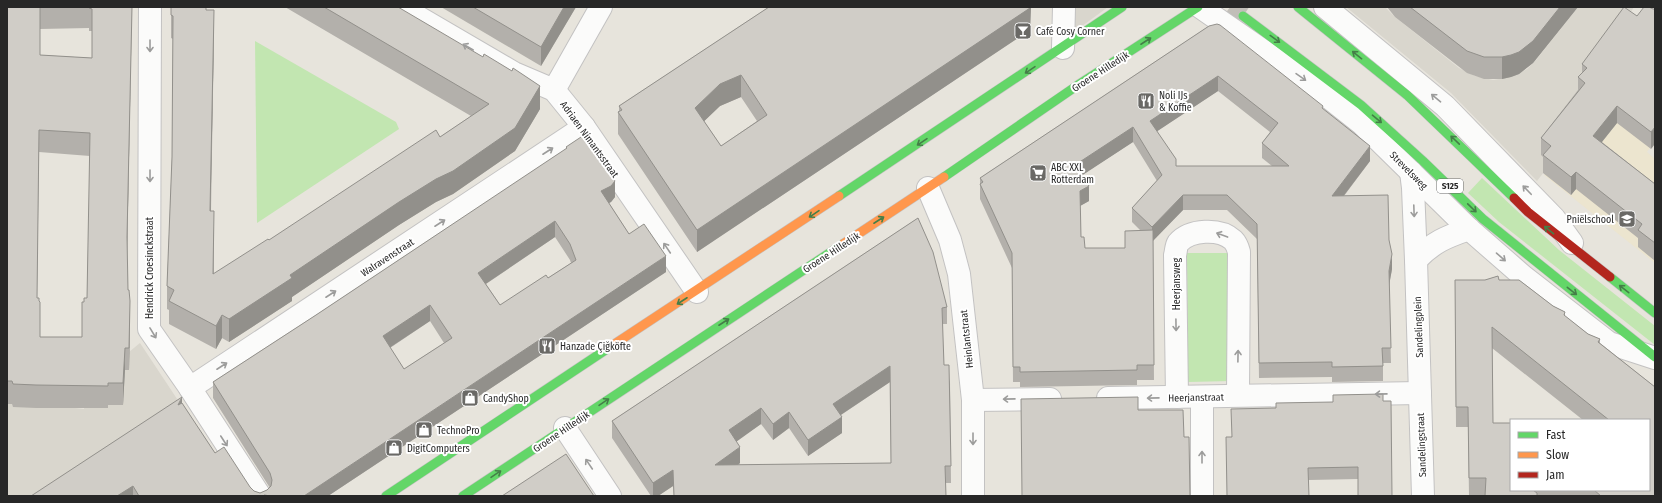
<svg xmlns="http://www.w3.org/2000/svg" width="1662" height="503" viewBox="0 0 1662 503" font-family="'Fira Sans Condensed',sans-serif">
<style>
.education{fill:#ece5cf}
.green{fill:#c2e6b1}
.plaza{fill:#d9d6cd}
.lines{fill:none;stroke-linecap:round;stroke-linejoin:round}
.primary-tunnel{stroke:#c1beb8;stroke-width:22;stroke-dasharray:22 11;stroke-linecap:butt}
.street-casing{stroke:#c3c2c2;stroke-width:24}
.fast-casing{stroke:#c3c2c2;stroke-width:10}
.slow-casing{stroke:#c3c2c2;stroke-width:10}
.jam-casing{stroke:#c3c2c2;stroke-width:10}
.street{stroke:#fbfbfa;stroke-width:22}
.fast{stroke:#63d668;stroke-width:9}
.slow{stroke:#ff974d;stroke-width:9}
.jam{stroke:#b3261e;stroke-width:9}
.wall{fill:#b3b0ab;fill-rule:evenodd}
.shaded-wall{fill:#92908b}
.building{fill:#d0cdc7;stroke:#92908b;fill-rule:evenodd}
.oneway{stroke:#457e48}
.oneway2{stroke:#9c9c9b}
.labels{text-anchor:middle;stroke-width:4;stroke-linejoin:round;paint-order:stroke}
.shield{fill:#fff;stroke:#686868;stroke-width:1}
.shield-label{font-size:9px;font-weight:bold;fill:#272727}
.poi-label{font-size:10px;fill:#272727;stroke:#fff;text-anchor:start}
.street-label{font-size:10px;fill:#272727;stroke:#fff}
</style>
<rect width="100%" height="100%" fill="#e7e4dc"/>
<!-- education -->
<polygon class="education" points="1593,91 1655,141 1647,152 1655,159 1655,263 1544,175 1554,163"/>
<!-- green -->
<g class="green">
<polygon points="255,41 396,122 399,129 257,223"/>
<polygon points="1482,178 1559,250 1655,326 1655,345 1499,222 1468,193"/>
<polygon points="1187,253 1231,253 1232,381 1188,382"/>
</g>
<!-- plaza -->
<g class="plaza">
<polygon points="1071,7 1108,7 1074,32"/>
<polygon points="1346,7 1385,7 1395,17 1459,68 1475,76 1493,80 1511,77 1527,69 1536,60 1578,7 1634,7 1541,155 1551,163 1537,181 1451,93"/>
<polygon points="140,343 185,411 55,496 7,496 7,404 12,404 13,406 75,407 75,408 84,409 84,405 99,408 108,408 108,405 123,405 125,370 129,370 129,352"/>
</g>
<g class="lines">
<!-- primary-tunnel -->
<polyline class="primary-tunnel" points="1230,7 1243,16"/>
<!-- street casing -->
<g class="street-casing">
<g id="street">
<polyline points="150,7 149,329 190,388 260,496"/>
<polyline points="401,7 514,73 554,90 584,127 697,292"/>
<polyline points="1200,7 1314,86 1362,124 1469,229 1524,277 1609,343 1655,358"/>
<polyline points="1325,7 1445,106 1554,218 1572,243"/>
<polyline points="1063,48 1064,7"/>
<polyline points="554,90 601,7"/>
<polyline points="1411,172 1413,188 1416,260 1423,496"/>
<polyline points="928,188 950,240 959,274 973,400 973,496"/>
<path d="M1416,260C1433,242 1446,237 1469,229"/>
<polyline points="190,388 584,127"/>
<path d="M1177,397L1175,255C1176,252 1176,246 1178,243C1190,229 1220,228 1233,240C1236,243 1238,248 1239,252L1238,395"/>
<polyline points="1202,397 1202,496"/>
<polyline points="1108,398 1420,393"/>
<polyline points="973,400 1050,399"/>
<polyline points="565,428 610,496"/>
</g>
</g>
<!-- fast casing -->
<g class="fast-casing">
<g id="fast">
<polyline points="1298,7 1407,95 1514,198"/>
<polyline points="1243,16 1361,105 1423,161 1483,219 1655,357"/>
<polyline points="944,177 1078,85 1198,7"/>
<polyline points="839,196 1122,7"/>
<polyline points="1610,277 1655,313"/>
<polyline points="386,496 610,347"/>
<polyline points="463,496 843,244"/>
</g>
</g>
<!-- slow casing -->
<g class="slow-casing">
<g id="slow">
<polyline points="843,244 944,177"/>
<polyline points="610,347 839,196"/>
</g>
</g>
<!-- jam casing -->
<g class="jam-casing">
<polyline id="jam" points="1514,198 1528,212 1610,277"/>
</g>
<!-- street -->
<use href="#street" class="street"/>
<!-- fast -->
<use href="#fast" class="fast"/>
<!-- slow -->
<use href="#slow" class="slow"/>
<!-- jam -->
<use href="#jam" class="jam"/>
</g>
<!-- wall -->
<g class="wall">
<path d="M7,7H132L127,257L128,290L130,324L129,370H125L123,405H108V408H36L13,407L12,404H7ZM89,28V31H92V58L40,55V29ZM39,152L90,156L87,298L82,337H40L37,298Z"/>
<polygon points="171,7 206,10 214,33 211,211 214,234 214,274 440,137 471,116 285,7 398,7 540,109 515,151 453,194 436,202 399,225 292,297 292,301 229,342 222,338 216,349 169,324 169,310 167,309 167,286 172,157 173,39 171,38"/>
<polygon points="441,7 576,7 541,66"/>
<path d="M769,7H1031L1030,30L697,252L618,134V112L619,111V106ZM741,97L757,121L721,146L704,121L720,106Z"/>
<polygon points="1387,7 1578,7 1533,63 1519,74 1511,77 1502,79 1484,79 1467,73 1395,17"/>
<polygon points="1653,9 1651,149 1617,123 1602,142 1655,184 1655,261 1638,247 1638,238 1576,189 1571,195 1543,173 1543,157 1541,155 1541,138 1578,90 1578,77 1582,73 1582,64 1637,16"/>
<path d="M1209,26L1323,109L1370,161L1344,196L1389,240L1392,269L1389,284L1391,363H1383V381L1332,382V377L1259,378L1257,239L1227,210H1183L1153,240L1154,380H1137V385L1020,387V382H1013L1012,268L980,199V178ZM1218,91L1270,132L1262,143V158L1272,166H1176L1157,131ZM1133,142L1157,181L1132,208V222L1140,230L1125,248H1085L1081,237L1080,206L1089,201L1082,175Z"/>
<path d="M566,147L615,197L611,202L609,203L629,234L666,272L328,496H31L182,404L215,453L254,491L260,493L267,490L270,488L213,398V382L316,315L566,149ZM555,237L570,260L571,263L548,278L500,305L486,284ZM430,321L444,343L404,369L390,348Z"/>
<path d="M918,218L947,307V324H942L944,365L950,382L951,483H945L946,496H674L673,486L658,496H651L612,438V421ZM890,382L891,463L738,465L740,463L736,441L761,424L773,440L789,428L808,456L842,433L841,415Z"/>
<path d="M1498,276L1499,280H1519L1553,306L1565,312V316L1588,334L1600,339V343L1655,387V496H1469L1468,427H1456L1455,280H1485ZM1492,348L1583,420H1649V490H1511V423H1493Z"/>
<polygon points="1383,394 1358,479 1309,480 1231,437 1276,408 1333,402"/>
</g>
<!-- shaded-wall -->
<g class="shaded-wall">
<polygon points="132,7 127,259 127,237"/>
<polygon points="564,7 576,7 541,66 541,47"/>
<polygon points="1030,7 1031,7 1030,30 697,252 697,230"/>
<polygon points="1560,7 1578,7 1533,63 1519,74 1511,77 1502,79 1502,57"/>
<polygon points="214,10 214,33 210,234 210,211"/>
<polygon points="741,75 741,97 720,106 695,130 695,108 720,84"/>
<polygon points="1218,76 1218,91 1150,136 1150,121"/>
<polygon points="540,86 540,109 515,151 453,194 436,202 399,225 292,297 292,301 229,342 229,319 290,275"/>
<polygon points="1617,106 1617,123 1593,153 1593,136"/>
<polygon points="1133,127 1133,142 1075,180 1075,165"/>
<polygon points="1655,127 1655,144 1651,149 1651,132"/>
<polygon points="1370,146 1370,161 1332,211 1332,196"/>
<polygon points="1576,172 1576,189 1571,195 1571,177"/>
<polygon points="615,181 615,197 611,202 601,207 601,191"/>
<polygon points="1089,186 1089,201 1080,206 1080,191"/>
<polygon points="1183,195 1183,210 1152,242 1152,227"/>
<polygon points="555,221 555,237 478,289 478,273"/>
<polygon points="1392,254 1392,269 1389,286 1389,271"/>
<polygon points="666,256 666,272 328,496 304,496"/>
<polygon points="130,301 130,324 129,370 129,348"/>
<polygon points="430,305 430,321 383,352 383,336"/>
<polygon points="222,315 222,338 216,349 216,326"/>
<polygon points="125,348 125,370 123,405 123,383"/>
<polygon points="890,366 890,382 833,420 833,404"/>
<polygon points="182,397 182,413 178,405"/>
<polygon points="761,408 761,424 729,447 729,430"/>
<polygon points="789,412 789,428 773,440 773,424"/>
<polygon points="842,417 842,433 808,456 808,440"/>
<polygon points="740,447 740,463 715,482 715,465"/>
<polygon points="673,470 673,486 658,496 653,496 653,483"/>
<polygon points="133,486 133,496 117,496"/>
</g>
<!-- building -->
<g class="building">
<path d="M7,7H40V55L92,58V9L89,8V7H132L127,237L128,290H129L130,301L129,348H125L123,383H108V386L36,385L13,384L12,381H7ZM39,130L90,133L87,298H84V302H82V337H40V302L39,301V298H37Z"/>
<polygon points="171,7 206,7 206,10 214,10 210,211 214,211 213,274 268,239 269,240 436,130 440,137 489,104 324,7 398,7 483,57 484,54 512,71 513,68 540,86 515,128 453,171 436,179 399,202 290,275 292,278 229,319 222,315 216,326 169,301 174,290 167,286 172,157 173,16 171,15"/>
<polygon points="473,7 564,7 541,47"/>
<path d="M769,7H1030V8L697,230L618,112L622,110L619,106ZM741,75L767,115L721,146L695,108L720,84Z"/>
<polygon points="1410,7 1560,7 1533,41 1519,52 1511,55 1502,57 1484,57 1467,51"/>
<polygon points="1624,7 1637,16 1644,7 1649,7 1653,9 1655,9 1655,127 1651,132 1617,106 1593,136 1655,184 1655,243 1638,230 1642,224 1576,172 1571,177 1543,155 1551,146 1541,138 1585,83 1578,77 1587,68 1582,64"/>
<path d="M1217,24L1220,25L1323,106L1322,108L1370,146L1332,196L1388,195L1389,240L1392,254L1389,271L1391,348H1382L1383,366L1332,367V362L1259,363L1257,224L1227,195H1183L1152,227L1132,208L1162,175L1133,127L1075,165L1089,186L1080,191L1081,237H1084L1085,248H1125V231L1153,230L1154,365H1137V370L1020,372V367H1013L1012,253L980,184L983,182L980,178L1209,26ZM1218,76L1278,123L1262,143L1289,166H1176V159L1150,121Z"/>
<path d="M584,135L615,181L611,186L601,191L629,234L644,224L666,256L304,496H271L264,495V496H139L133,486L117,496H31L182,397L178,405L182,403L215,453L224,447L250,487L254,491L260,493L267,490L271,486L272,480L270,473L213,382L316,315L567,148L566,147ZM555,221L570,244L576,260L548,278L546,275L500,305L478,273ZM430,305L452,338L404,369L383,336Z"/>
<path d="M918,218L933,252L947,307L942,308L944,365H949L951,466H945L946,496H674L673,470L653,483L612,421ZM890,366L891,463L715,465L740,447L729,430L761,408L773,424L789,412L808,440L842,417L833,404Z"/>
<polygon points="1498,276 1499,280 1519,280 1553,306 1565,312 1564,315 1588,334 1600,339 1598,342 1655,387 1655,496 1601,496 1594,490 1649,490 1649,420 1609,420 1492,327 1493,423 1511,423 1511,490 1533,490 1537,493 1537,496 1485,496 1486,478 1469,478 1468,407 1456,407 1455,280 1485,280"/>
<polygon points="1383,394 1383,401 1391,401 1392,496 1358,496 1358,467 1308,468 1309,496 1227,496 1226,437 1232,437 1231,409 1276,408 1276,403 1333,402 1333,395"/>
<polygon points="1138,397 1138,410 1183,410 1184,437 1189,437 1190,496 1022,496 1021,399"/>
<polygon points="566,454 594,496 502,496"/>
</g>
<!-- one-way arrows -->
<defs><path id="oneway-shaft" d="M-6 0H5M1.5-3L5.5 0L1.5 3" fill="none" stroke-width="1.6" stroke-linecap="round" stroke-linejoin="round"/></defs>
<g class="oneway">
<use href="#oneway-shaft" transform="translate(1275 39) rotate(36)"/>
<use href="#oneway-shaft" transform="translate(1146 41) rotate(-33)"/>
<use href="#oneway-shaft" transform="translate(1357 55) rotate(-141)"/>
<use href="#oneway-shaft" transform="translate(1030 70) rotate(146)"/>
<use href="#oneway-shaft" transform="translate(1377 119) rotate(40)"/>
<use href="#oneway-shaft" transform="translate(1455 140) rotate(-136)"/>
<use href="#oneway-shaft" transform="translate(922 142) rotate(146)"/>
<use href="#oneway-shaft" transform="translate(1472 208) rotate(44)"/>
<use href="#oneway-shaft" transform="translate(814 214) rotate(146)"/>
<use href="#oneway-shaft" transform="translate(879 220) rotate(-33)"/>
<use href="#oneway-shaft" transform="translate(1549 230) rotate(-141)"/>
<use href="#oneway-shaft" transform="translate(1624 289) rotate(-142)"/>
<use href="#oneway-shaft" transform="translate(1572 291) rotate(38)"/>
<use href="#oneway-shaft" transform="translate(682 301) rotate(147)"/>
<use href="#oneway-shaft" transform="translate(724 322) rotate(-33)"/>
<use href="#oneway-shaft" transform="translate(604 402) rotate(-34)"/>
<use href="#oneway-shaft" transform="translate(496 474) rotate(-34)"/>
</g>
<g class="oneway2">
<use href="#oneway-shaft" transform="translate(150 46) rotate(90)"/>
<use href="#oneway-shaft" transform="translate(468 47) rotate(-150)"/>
<use href="#oneway-shaft" transform="translate(1301 77) rotate(35)"/>
<use href="#oneway-shaft" transform="translate(1436 98) rotate(-140)"/>
<use href="#oneway-shaft" transform="translate(548 151) rotate(-33)"/>
<use href="#oneway-shaft" transform="translate(150 176) rotate(90)"/>
<use href="#oneway-shaft" transform="translate(1527 190) rotate(-134)"/>
<use href="#oneway-shaft" transform="translate(1414 211) rotate(88)"/>
<use href="#oneway-shaft" transform="translate(440 223) rotate(-33)"/>
<use href="#oneway-shaft" transform="translate(1222 235) rotate(-160)"/>
<use href="#oneway-shaft" transform="translate(667 248) rotate(-124)"/>
<use href="#oneway-shaft" transform="translate(1501 257) rotate(41)"/>
<use href="#oneway-shaft" transform="translate(331 294) rotate(-33)"/>
<use href="#oneway-shaft" transform="translate(1176 325) rotate(89)"/>
<use href="#oneway-shaft" transform="translate(153 333) rotate(59)"/>
<use href="#oneway-shaft" transform="translate(1238 356) rotate(-89)"/>
<use href="#oneway-shaft" transform="translate(222 366) rotate(-33)"/>
<use href="#oneway-shaft" transform="translate(1381 394) rotate(179)"/>
<use href="#oneway-shaft" transform="translate(1153 398) rotate(179)"/>
<use href="#oneway-shaft" transform="translate(1009 399) rotate(179)"/>
<use href="#oneway-shaft" transform="translate(973 439) rotate(90)"/>
<use href="#oneway-shaft" transform="translate(224 441) rotate(57)"/>
<use href="#oneway-shaft" transform="translate(1202 457) rotate(-90)"/>
<use href="#oneway-shaft" transform="translate(589 464) rotate(-124)"/>
</g>
<!-- icons -->
<defs>
<g id="bar-square" transform="scale(0.9)"><rect x="-9" y="-9" width="18" height="18" rx="4" fill="#6a6966" stroke="#fff"/><path d="M-6-5H6L.8 .8V4.5H3.5V6h-7V4.5H-.8V.8Z" fill="#fff"/></g>
<g id="restaurant-square" transform="scale(0.9)"><rect x="-9" y="-9" width="18" height="18" rx="4" fill="#6a6966" stroke="#fff"/><path d="M-5-6h1v4h1v-4h1v4h1v-4h1v5L-1.5 .5V6h-2V.5L-5-1ZM5-6V6H3V1.5H1.5Q1.5-4 5-6Z" fill="#fff"/></g>
<g id="supermarket-square" transform="scale(0.9)"><rect x="-9" y="-9" width="18" height="18" rx="4" fill="#6a6966" stroke="#fff"/><path d="M-6-5.5h2.5l.6 2H6L4.5 2H-2.5L-4.4-4H-6ZM-1.5 3.2a1.3 1.3 0 1 0 .1 0ZM3 3.2a1.3 1.3 0 1 0 .1 0Z" fill="#fff"/></g>
<g id="school-square" transform="scale(0.9)"><rect x="-9" y="-9" width="18" height="18" rx="4" fill="#6a6966" stroke="#fff"/><path d="M0-5L7-2L0 1L-7-2ZM-4 1L0 2.5L4 1V4Q0 6-4 4Z" fill="#fff"/></g>
<g id="shop-square" transform="scale(0.9)"><rect x="-9" y="-9" width="18" height="18" rx="4" fill="#6a6966" stroke="#fff"/><path d="M-5-2.5h2.3a2.7 3.5 0 0 1 5.4 0H5L5.5 6h-11ZM-1.5-2.5h3a1.5 2.3 0 0 0-3 0Z" fill="#fff"/></g>
</defs>
<g fill-rule="evenodd">
<use href="#bar-square" x="1023" y="31"/>
<use href="#restaurant-square" x="1146" y="101"/>
<use href="#supermarket-square" x="1038" y="173"/>
<use href="#school-square" x="1627" y="219"/>
<use href="#restaurant-square" x="547" y="346"/>
<use href="#shop-square" x="470" y="398"/>
<use href="#shop-square" x="424" y="430"/>
<use href="#shop-square" x="394" y="448"/>
</g>
<g class="labels">
<!-- shield labels -->
<rect class="shield" x="1437" y="179" width="26" height="14" rx="3"/>
<g class="shield-label">
<text x="1450" y="189">S125</text>
</g>
<!-- poi labels -->
<g class="poi-label">
<text x="1036" y="35">Café Cosy Corner</text>
<text x="1159" y="99">Noli IJs<tspan x="1159" dy="12">&amp; Koffie</tspan></text>
<text x="1051" y="171">ABC XXL<tspan x="1051" dy="12">Rotterdam</tspan></text>
<text x="1614" y="223" text-anchor="end">Pniëlschool</text>
<text x="560" y="350">Hanzade Çiğköfte</text>
<text x="483" y="402">CandyShop</text>
<text x="437" y="434">TechnoPro</text>
<text x="407" y="452">DigitComputers</text>
</g>
<!-- street labels -->
<g class="street-label">
<text transform="translate(1100 71) rotate(-33)" y="4">Groene Hilledijk</text>
<text transform="translate(590 139) rotate(54)" y="4">Adriaen Nimantsstraat</text>
<text transform="translate(1409 170) rotate(45)" y="4">Strevelsweg</text>
<text transform="translate(831 252) rotate(-33)" y="4">Groene Hilledijk</text>
<text transform="translate(387 257) rotate(-33)" y="4">Walravenstraat</text>
<text transform="translate(149 268) rotate(-90)" y="4">Hendrick Croesinckstraat</text>
<text transform="translate(1176 284) rotate(-90)" y="4">Heerjansweg</text>
<text transform="translate(1418 327) rotate(-92)" y="4">Sandelingplein</text>
<text transform="translate(966 339) rotate(-96)" y="4">Heinlantstraat</text>
<text transform="translate(1196 397) rotate(-1)" y="4">Heerjanstraat</text>
<text transform="translate(561 431) rotate(-34)" y="4">Groene Hilledijk</text>
<text transform="translate(1421 445) rotate(-92)" y="4">Sandelingstraat</text>
</g>
</g>
<!-- border -->
<rect width="1662" height="503" fill="none" stroke="#272727" stroke-width="16"/>
<!-- legend -->
<rect x="1510" y="419" width="140" height="72" fill="#ffffff" stroke="#a9a9a9"/>
<rect x="1518" y="432" width="20" height="6" fill="#63d668" stroke="#a9a9a9"/>
<text x="1546" y="439" font-size="12" fill="#272727">Fast</text>
<rect x="1518" y="452" width="20" height="6" fill="#ff974d" stroke="#a9a9a9"/>
<text x="1546" y="459" font-size="12" fill="#272727">Slow</text>
<rect x="1518" y="472" width="20" height="6" fill="#b3261e" stroke="#a9a9a9"/>
<text x="1546" y="479" font-size="12" fill="#272727">Jam</text>
</svg>
